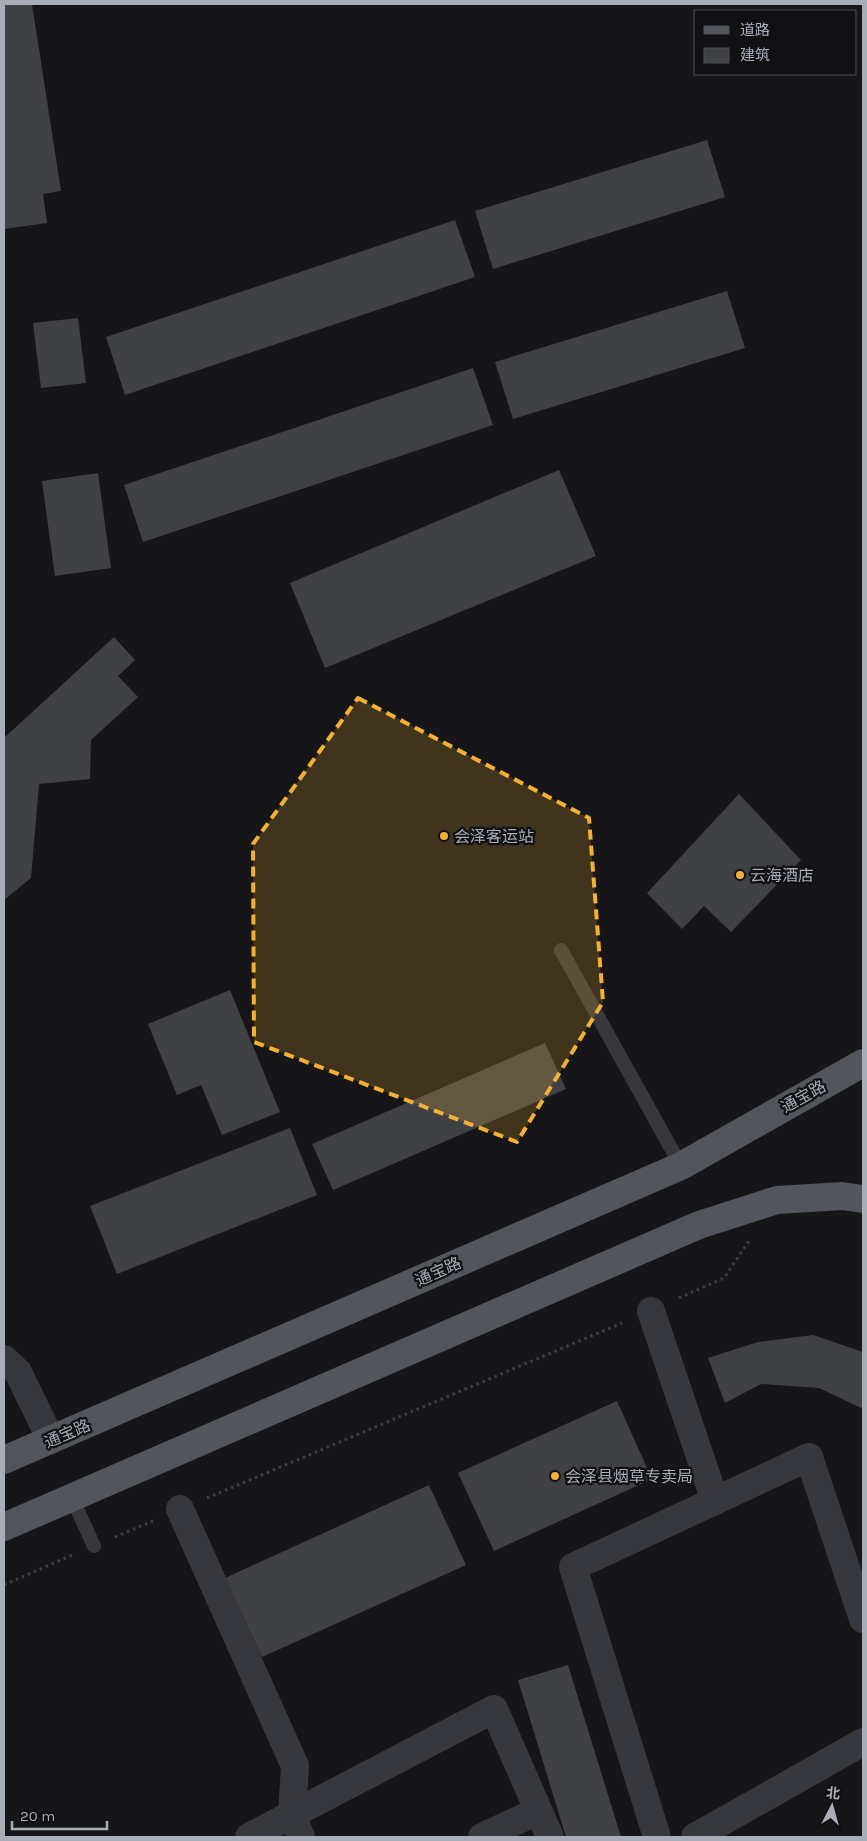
<svg xmlns="http://www.w3.org/2000/svg" width="867" height="1841" viewBox="0 0 867 1841" font-family="Karla,'Noto Sans SC',sans-serif">
<style>
.building{fill:#404145}
.lines{fill:none;stroke-linecap:round;stroke-linejoin:round}
.path{stroke:#3d3f44;stroke-width:3;stroke-dasharray:2.5 4;stroke-linecap:butt}
.lane{stroke:#37383d;stroke-width:14}
.street{stroke:#37383d;stroke-width:28}
.primary{stroke:#53555c;stroke-width:28}
.marked{fill:#f2b134;fill-opacity:0.2;stroke:#f2b134;stroke-width:4;stroke-dasharray:10 6;stroke-linejoin:round}
.poi-dot{fill:#f2b134;stroke:#111113;stroke-width:2}
.labels{text-anchor:middle;stroke-width:4.5;stroke-linejoin:round;paint-order:stroke}
.poi-label{font-size:16px;fill:#a8adb8;stroke:#111113;text-anchor:start}
.street-label{font-size:16px;fill:#a8adb8;stroke:#111113}
</style>
<rect width="100%" height="100%" fill="#161618"/>
<!-- building -->
<g class="building">
<polygon points="4,4 32,4 61,191 43,194 47,223 4,229"/>
<polygon points="707,140 725,197 493,269 475,211"/>
<polygon points="455,220 475,277 125,395 106,337"/>
<polygon points="727,291 745,348 513,419 495,362"/>
<polygon points="78,318 86,383 41,388 33,323"/>
<polygon points="473,368 493,425 143,542 124,485"/>
<polygon points="559,470 596,556 325,668 290,583"/>
<polygon points="98,473 111,568 55,576 42,481"/>
<polygon points="114,637 135,660 118,676 138,697 91,740 90,779 39,784 31,878 4,900 4,738"/>
<polygon points="739,794 801,860 731,932 704,906 682,929 647,893"/>
<polygon points="230,990 280,1112 222,1135 201,1085 177,1095 148,1024"/>
<polygon points="545,1043 566,1089 333,1190 312,1144"/>
<polygon points="290,1128 317,1195 117,1274 90,1206"/>
<polygon points="813,1335 863,1352 863,1409 819,1388 761,1384 725,1403 708,1358 758,1342"/>
<polygon points="617,1401 652,1479 494,1551 458,1473"/>
<polygon points="429,1485 466,1565 262,1657 225,1578"/>
<polygon points="568,1665 621,1837 566,1837 518,1680"/>
</g>
<g class="lines">
<!-- path -->
<g class="path">
<polyline points="679,1298 724,1278 749,1241"/>
<polyline points="207,1498 622,1323"/>
<polyline points="115,1537 153,1521"/>
<polyline points="4,1585 72,1555"/>
</g>
<!-- lane -->
<g class="lane">
<polyline points="561,950 681,1166"/>
<polyline points="72,1498 94,1546"/>
</g>
<!-- street -->
<g class="street">
<polyline points="651,1311 715,1501"/>
<polyline points="4,1359 18,1372 51,1440"/>
<polyline points="180,1509 295,1766 292,1815 301,1837"/>
<polyline points="249,1837 494,1709 550,1837"/>
<polyline points="482,1837 538,1811"/>
<polyline points="657,1837 573,1567 809,1457 863,1619"/>
<polyline points="695,1837 863,1742"/>
</g>
<!-- primary -->
<g class="primary">
<polyline points="4,1460 681,1166 863,1063"/>
<polyline points="4,1527 699,1225 777,1200 842,1196 863,1199"/>
</g>
</g>
<!-- marked area -->
<path class="marked" d="M358,698L589,818L603,1002L517,1142L254,1042L253,844Z"/>
<!-- markers -->
<g class="poi-dot">
<circle cx="444" cy="836" r="5"/>
<circle cx="740" cy="875" r="5"/>
<circle cx="555" cy="1476" r="5"/>
</g>
<g class="labels">
<!-- poi labels -->
<g class="poi-label">
<text x="454" y="842">会泽客运站</text>
<text x="750" y="881">云海酒店</text>
<text x="565" y="1482">会泽县烟草专卖局</text>
</g>
<!-- street labels -->
<g class="street-label">
<text transform="translate(803 1096) rotate(-29)" y="6">通宝路</text>
<text transform="translate(438 1271) rotate(-24)" y="6">通宝路</text>
<text transform="translate(67 1433) rotate(-23)" y="6">通宝路</text>
</g>
</g>
<!-- border -->
<rect width="867" height="1841" fill="none" stroke="#a8adb8" stroke-width="10"/>
<!-- legend -->
<rect x="694" y="10" width="162" height="65" fill="#111113" stroke="#4d4f55"/>
<rect x="704" y="26" width="25" height="8" fill="#53555c" stroke="#4d4f55"/>
<text x="740" y="35" font-size="15" fill="#a8adb8">道路</text>
<rect x="704" y="48" width="25" height="15" fill="#404145" stroke="#4d4f55"/>
<text x="740" y="60" font-size="15" fill="#a8adb8">建筑</text>
<!-- north arrow -->
<g transform="translate(832 1806) rotate(6)" stroke="#111113" stroke-width="4" paint-order="stroke">
<path d="M0-4L9 19L0 12L-9 19Z" fill="#a8adb8"/>
<text y="-8" font-size="14" font-weight="bold" text-anchor="middle" fill="#a8adb8">北</text>
</g>
<!-- scale -->
<path d="M12 1821v8h95v-8" fill="none" stroke="#a8adb8" stroke-width="2.5"/>
<text x="20" y="1821" font-size="15" fill="#a8adb8" stroke="#111113" stroke-width="4" paint-order="stroke">20 m</text>
</svg>
